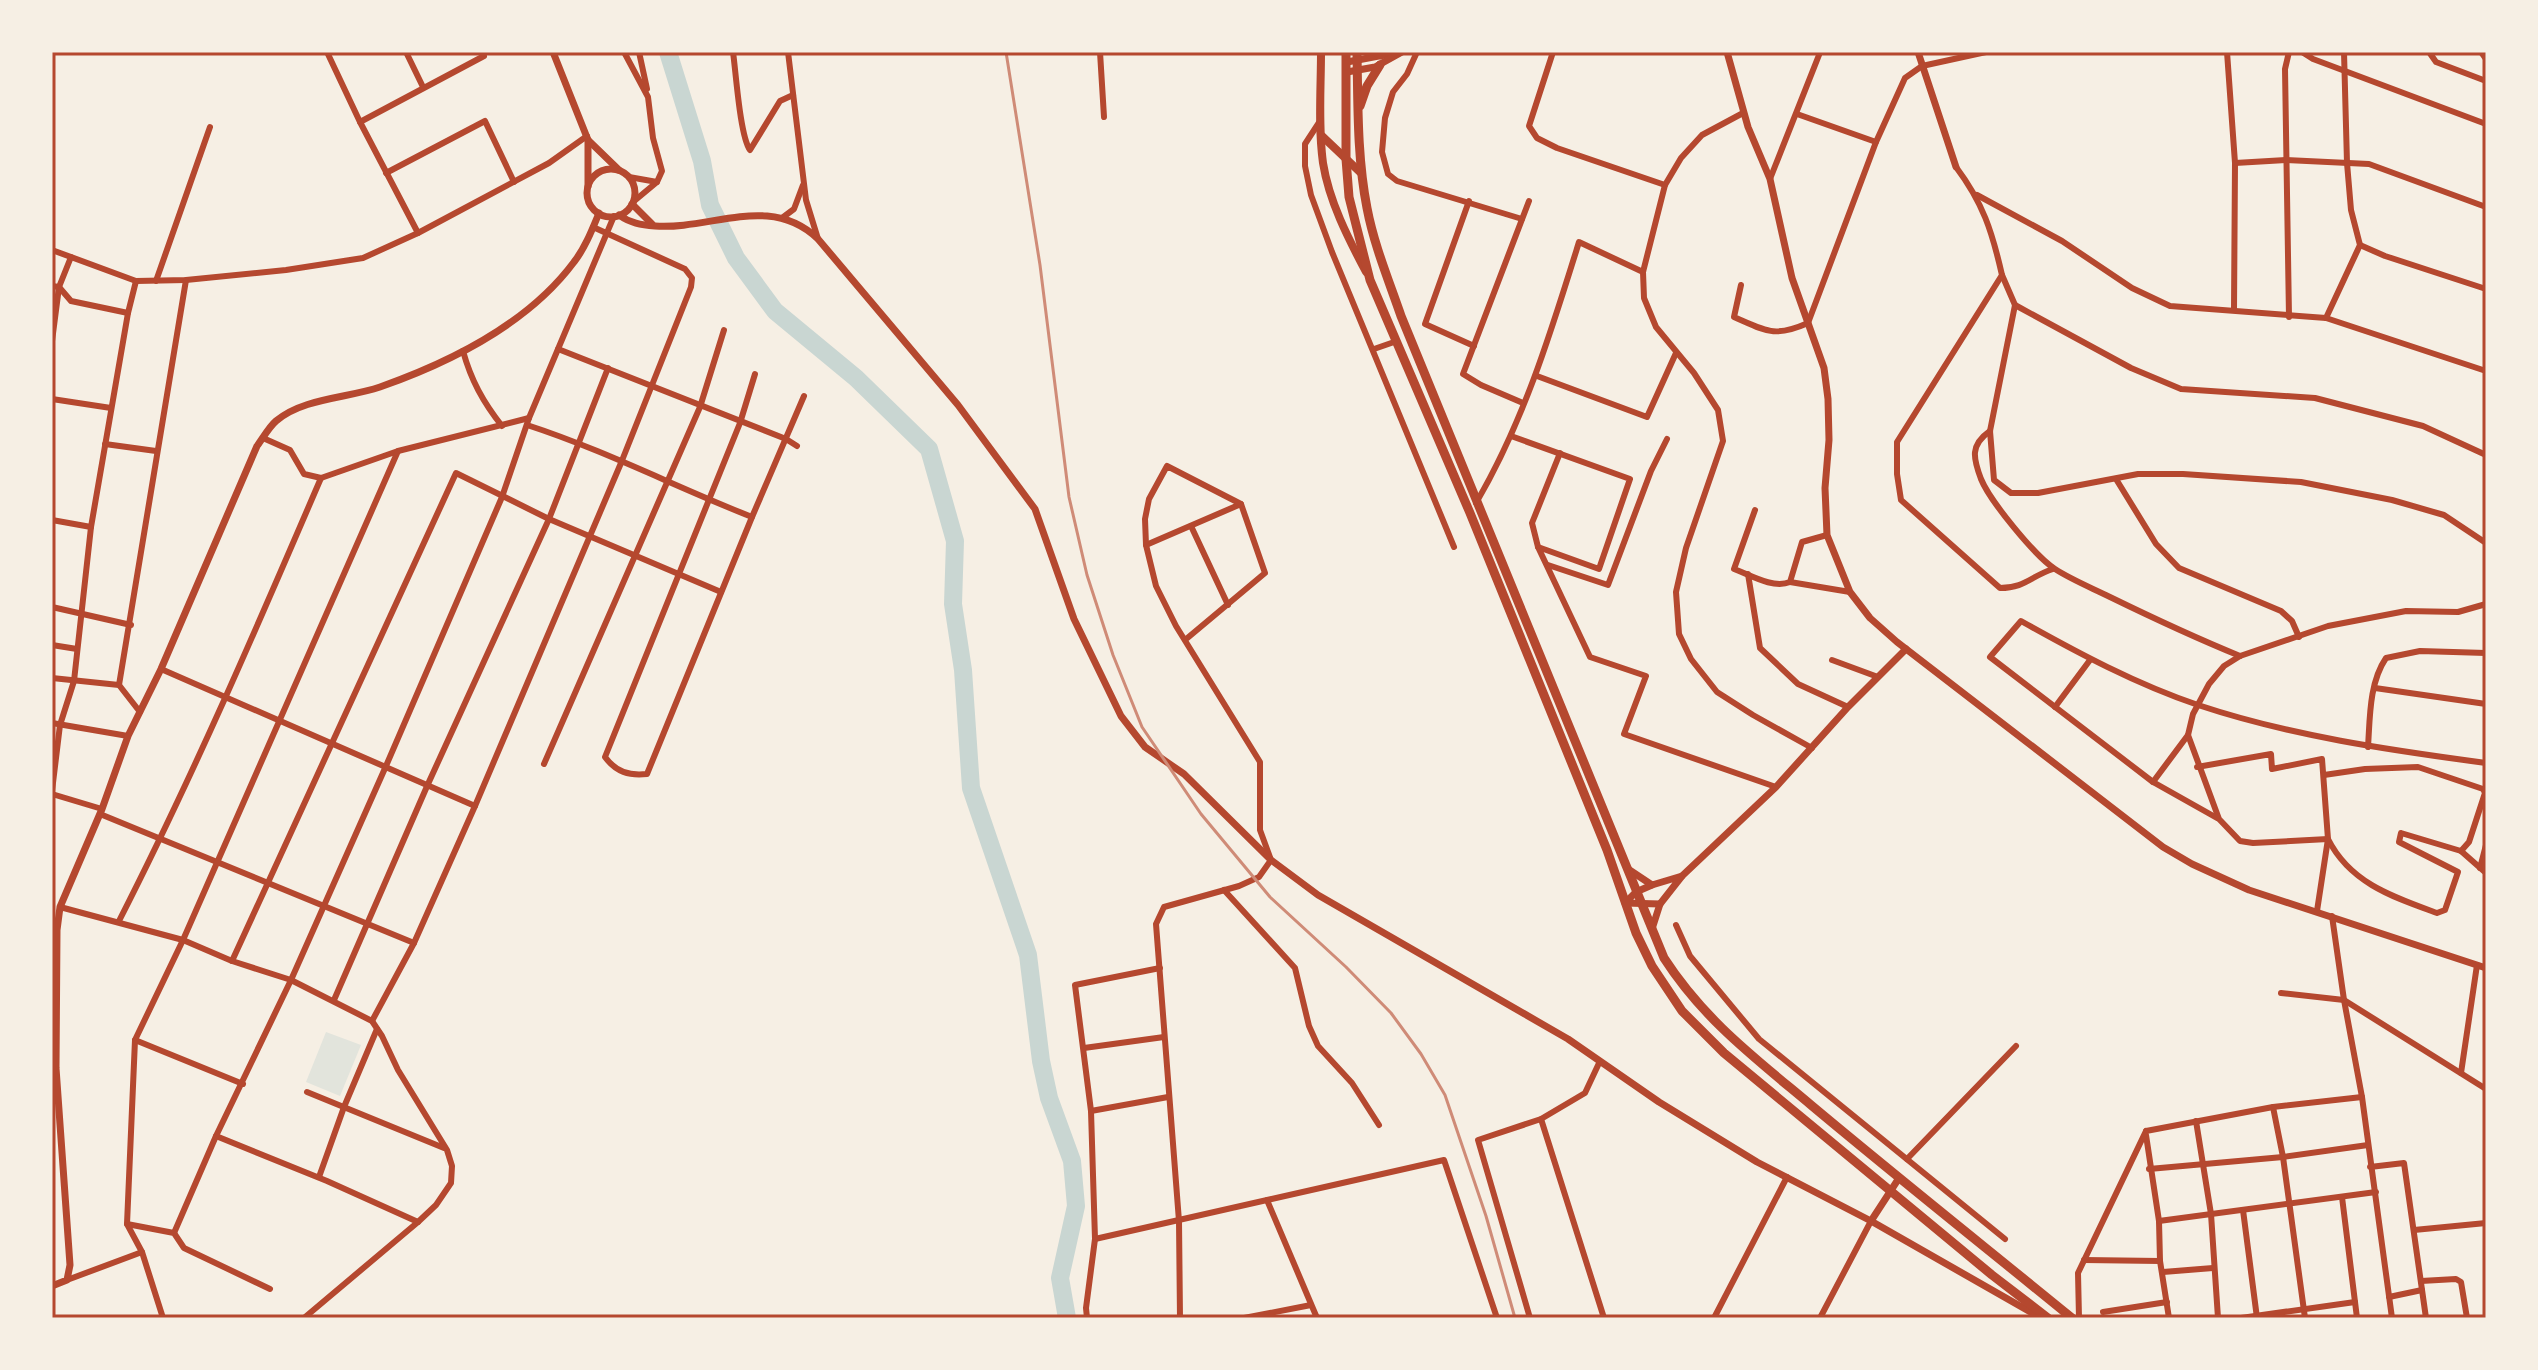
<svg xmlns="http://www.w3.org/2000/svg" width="2538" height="1370" viewBox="0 0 2538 1370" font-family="'DM Sans',sans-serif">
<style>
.green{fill:#e2e4dc}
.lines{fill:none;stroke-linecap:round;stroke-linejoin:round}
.river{stroke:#c9d6d2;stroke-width:18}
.minor{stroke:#b5482f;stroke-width:6}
.tertiary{stroke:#b5482f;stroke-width:7}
.secondary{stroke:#b5482f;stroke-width:8}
.primary{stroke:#b5482f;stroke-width:9}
.rail{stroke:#cf8b77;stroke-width:3}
.neatline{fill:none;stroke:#b5482f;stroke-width:3}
</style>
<rect width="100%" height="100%" fill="#f6efe4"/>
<!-- green -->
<polygon class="green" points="326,1032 361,1045 340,1096 306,1082"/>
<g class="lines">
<!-- river -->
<polyline class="river" points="668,52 702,161 710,205 736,258 775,311 856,378 929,449 955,541 953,604 963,670 971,788 1028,955 1041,1061 1049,1098 1072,1161 1076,1206 1060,1278 1067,1318"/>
<!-- minor -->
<g class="minor">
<polyline points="327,52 360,122 418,233"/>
<polyline points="406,52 423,87"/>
<polyline points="624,52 648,97 653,138 662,171 657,182 633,202"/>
<polyline points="639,52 647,89"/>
<path d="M733,52C736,73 740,136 750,150L780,101L793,95"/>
<polyline points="788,52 806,200 818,239"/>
<polyline points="1100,52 1104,117"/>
<polyline points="1417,52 1407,74 1393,92 1385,118 1382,152 1388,174 1397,181 1522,219"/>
<polyline points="1553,52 1529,126 1537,138 1557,148 1665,185"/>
<polyline points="2227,52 2235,163 2234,310"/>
<polyline points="2302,52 2313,59 2486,124"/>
<polyline points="2429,52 2436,62 2486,81"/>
<polyline points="2481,52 2486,59"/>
<polyline points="1743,113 1702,135 1681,158 1665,185 1643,272 1644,298 1656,327 1694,373 1718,410 1723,441 1686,548 1676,592 1679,634 1691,659 1717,692 1753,715 1812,748"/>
<polyline points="1797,114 1876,142"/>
<polyline points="1320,121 1305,144 1305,166 1311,195 1332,252 1454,547"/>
<polyline points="360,122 484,56 482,52"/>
<polyline points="2235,163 2286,160 2369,164 2486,207"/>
<path d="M1956,167C1983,203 1992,231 2002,275L1897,442V474L1901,500L2000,588C2025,588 2031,576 2053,569"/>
<polyline points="386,173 485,121 514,182"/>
<polyline points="629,177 657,182"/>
<polyline points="1770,179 1819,55"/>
<polyline points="1977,195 2062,241 2132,288 2170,306 2326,318 2486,371"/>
<polyline points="1469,201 1425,324 1474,346"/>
<polyline points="782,218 794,209 803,185"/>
<polyline points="2360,245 2385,256 2486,289"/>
<polyline points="52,250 136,281 186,280 286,270 363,258 418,233 549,163 587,136"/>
<polyline points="2002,275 2015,305 1990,431 1994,480 2011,493 2038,493 2138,474 2183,474 2301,482 2392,500 2444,515 2486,543"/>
<polyline points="156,281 210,127"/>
<path d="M1741,285L1734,317C1766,331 1774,338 1808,323L1876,142L1905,78L1922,66L1986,52"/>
<polyline points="52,286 59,287 71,301 128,313"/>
<polyline points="2015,305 2131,368 2181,389 2315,398 2423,426 2486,455"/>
<polyline points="2289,317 2285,69 2289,52"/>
<polyline points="2326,318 2360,245 2351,210 2347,163 2344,52"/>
<polyline points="52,341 59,287 71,257"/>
<polyline points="558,349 786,439 797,446"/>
<polyline points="1374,349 1397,341"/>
<path d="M463,351C471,380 483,402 502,426"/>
<path d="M755,374L740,423L605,757C616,772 629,776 647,774L752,517L804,396"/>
<polyline points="1537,376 1647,417 1676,353"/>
<polyline points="52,399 111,408"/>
<polyline points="1523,403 1481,385 1463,374 1529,201"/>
<path d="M527,425C604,450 676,487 752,517"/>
<path d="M1990,431C1970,445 1973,458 1981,479C1990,501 2035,556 2055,569C2072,580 2092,588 2110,597C2153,618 2196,638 2240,656"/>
<polyline points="1511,436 1630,479 1599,569 1538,547"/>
<polyline points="263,438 290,450 304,474 321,478 398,451 529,418"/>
<polyline points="105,444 156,451"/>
<polyline points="1560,453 1532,523 1538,547 1590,657 1646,676 1624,734 1776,787"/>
<polyline points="2116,479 2156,544 2179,568 2281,611 2292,621 2299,637"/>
<path d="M1476,503C1524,421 1551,332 1579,242L1643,272"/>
<path d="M1755,510L1734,569C1750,575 1773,589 1790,582L1802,542L1827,535"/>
<polyline points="52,520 91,527"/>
<polyline points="1191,526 1228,605"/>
<polyline points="1146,545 1241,504"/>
<polyline points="1548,565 1608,585 1651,471 1667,439"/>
<polyline points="1748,574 1760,648 1798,684 1848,707"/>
<polyline points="1790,582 1850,592"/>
<path d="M2486,604L2458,612L2406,611L2328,626L2240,656L2224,666L2209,684L2193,714L2188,735L2219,819L2240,841L2253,843L2328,839C2350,883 2393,897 2437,913L2445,910L2458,872L2399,842L2401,833L2461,851L2486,873"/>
<polyline points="52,607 131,625"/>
<polyline points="52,645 77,649"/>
<polyline points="1832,660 1878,677"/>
<polyline points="161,669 475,806"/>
<polyline points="52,678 119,685 140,712"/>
<polyline points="119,685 186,280"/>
<polyline points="2375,688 2486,704"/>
<polyline points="2055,707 2090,660"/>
<polyline points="52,723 128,736"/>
<path d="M2368,747C2370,718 2369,683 2386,658L2420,651L2486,653"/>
<polyline points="544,764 700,407 724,330"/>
<polyline points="2197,767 2271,754 2272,769 2322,759 2328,839 2317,911"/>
<polyline points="2324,775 2365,769 2418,767 2483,789 2485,793 2469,842 2461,851"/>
<polyline points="2153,782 2188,735"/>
<polyline points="52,791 60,725 74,681 91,527 128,313 136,281"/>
<polyline points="52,794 102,809"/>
<polyline points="100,814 414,943"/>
<path d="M2217,818L2153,782L1990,657L2021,621C2078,653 2136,684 2198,705C2291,736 2389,750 2486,763"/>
<polyline points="2480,868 2486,845"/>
<polyline points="1224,890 1295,968 1309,1026 1318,1046 1352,1083 1379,1125"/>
<polyline points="60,907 183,940 232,961 291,980 372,1021 382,1036 398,1070 447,1150 452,1166 451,1183 436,1205 418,1222 304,1318"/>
<polyline points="2332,916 2344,1000 2362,1097 2392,1318"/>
<path d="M119,921C193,776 257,627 321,478"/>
<polyline points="1676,925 1690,956 1759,1039 2005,1239"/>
<polyline points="232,961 456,473 549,519 721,592"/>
<polyline points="2281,993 2344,1000 2486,1089"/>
<polyline points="334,1000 428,784 549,519 608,368"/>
<polyline points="372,1021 414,943 475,806 621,463 691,287 692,278 685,269 593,227"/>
<polyline points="135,1040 243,1084"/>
<polyline points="1084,1048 1164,1037"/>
<polyline points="2461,1073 2477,965"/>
<polyline points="307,1092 444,1148"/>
<polyline points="2273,1107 2283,1157 2305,1318"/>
<polyline points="1091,1111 1168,1097"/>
<polyline points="1541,1119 1604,1318"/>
<polyline points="2196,1121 2211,1214 2218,1318"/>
<polyline points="2146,1131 2273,1107 2362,1097"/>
<polyline points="2146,1135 2159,1221 2160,1261 2169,1318"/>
<polyline points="216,1136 327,1181 418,1222"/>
<polyline points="1907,1159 2016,1046"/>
<polyline points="2370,1167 2404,1163 2426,1318"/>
<polyline points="2149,1169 2283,1157 2368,1145"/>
<polyline points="319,1177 344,1107 377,1029"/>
<polyline points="2342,1197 2357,1318"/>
<polyline points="1267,1200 1317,1318"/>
<polyline points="2243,1210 2257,1318"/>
<polyline points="2159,1221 2376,1192"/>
<polyline points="127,1224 174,1233 184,1248 270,1289"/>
<polyline points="2414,1230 2486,1223"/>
<polyline points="174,1233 216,1136 291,980 386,766 502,497 529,418 614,216"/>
<polyline points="1095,1239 1444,1160 1497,1318"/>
<polyline points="2084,1260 2160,1261"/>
<polyline points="2163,1272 2213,1268"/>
<polyline points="67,1280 142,1252"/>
<polyline points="2421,1281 2456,1279 2461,1282 2467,1318"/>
<polyline points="2389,1297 2422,1290"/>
<polyline points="2103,1312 2167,1302"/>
<polyline points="163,1318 142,1252 127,1224 135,1040 183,940 398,451"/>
<polyline points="1087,1318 1086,1308 1095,1239 1091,1111 1075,985 1160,968"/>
<polyline points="1180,1318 1179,1221 1156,924 1164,907 1239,886 1259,877 1271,860 1260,830 1260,762 1176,626 1156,586 1146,545 1145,519 1149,499 1167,466 1241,504 1265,573 1185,640"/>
<polyline points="1244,1318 1311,1305"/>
<polyline points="1530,1318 1478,1140 1541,1119 1585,1093 1600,1061"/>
<polyline points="1714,1318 1787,1177"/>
<polyline points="1820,1318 1871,1221"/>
<polyline points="2079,1318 2078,1273 2146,1131"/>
<polyline points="2241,1318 2355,1302"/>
</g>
<!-- tertiary -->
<g class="tertiary">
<polyline points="553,52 588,140 619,170"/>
<polyline points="1727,52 1748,127 1770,179 1792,278 1824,368 1828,399 1829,440 1825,488 1827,535 1850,592 1870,618 1897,642 2163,847 2192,864 2249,890 2486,968"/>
<polyline points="1918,52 1956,167"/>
<polyline points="1347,62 1400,52"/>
<polyline points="1347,72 1375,67 1402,52"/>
<circle cx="611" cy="193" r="24"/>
<polyline points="588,186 588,140"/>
<polyline points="632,204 652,224"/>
<path d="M619,215C630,223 641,225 655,226C712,230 770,193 818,239L958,405L1035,509L1074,619L1121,716L1145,747L1184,774L1271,860L1318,895L1568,1039L1659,1102L1757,1162L1871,1221L1899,1178"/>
<polyline points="1628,869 1652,885 1682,876 1660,904 1652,929"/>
<polyline points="1682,876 1776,787 1848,707 1906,649"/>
<polyline points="1652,885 1636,892 1625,903 1660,904"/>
<polyline points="1871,1221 2041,1318"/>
<path d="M52,1286L67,1280L70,1265L56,1068L57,930L60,907L102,809L128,736L161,669L257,446C263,438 269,427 276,421C303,398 348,398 380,387C451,362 528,324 574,262C585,248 592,230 599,213"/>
</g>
<!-- secondary -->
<g class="secondary">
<path d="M1321,52C1321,88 1318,127 1323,163C1329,201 1348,238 1366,272"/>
<polyline points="1322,136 1361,173"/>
</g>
<!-- primary -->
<g class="primary">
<polyline points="1346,52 1346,159 1349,197 1370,280 1470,513 1607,850 1636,933 1652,966 1682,1011 1724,1053 1992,1275 2048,1318"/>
<path d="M1357,52C1358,104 1357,157 1367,208C1374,245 1389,281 1401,316L1664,958C1704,1020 1755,1058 1811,1105C1897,1177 1985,1247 2072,1318"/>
<polyline points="1376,52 1381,55"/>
<polyline points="1360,106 1367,86 1380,65"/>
</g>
<!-- rail -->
<polyline class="rail" points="1006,52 1040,265 1069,497 1087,575 1113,655 1142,727 1201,814 1270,897 1346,967 1391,1013 1421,1054 1445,1095 1486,1216 1515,1318"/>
</g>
<!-- border -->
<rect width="2538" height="1370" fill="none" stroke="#f6efe4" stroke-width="108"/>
<rect x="54" y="54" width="2430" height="1262" class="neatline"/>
</svg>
